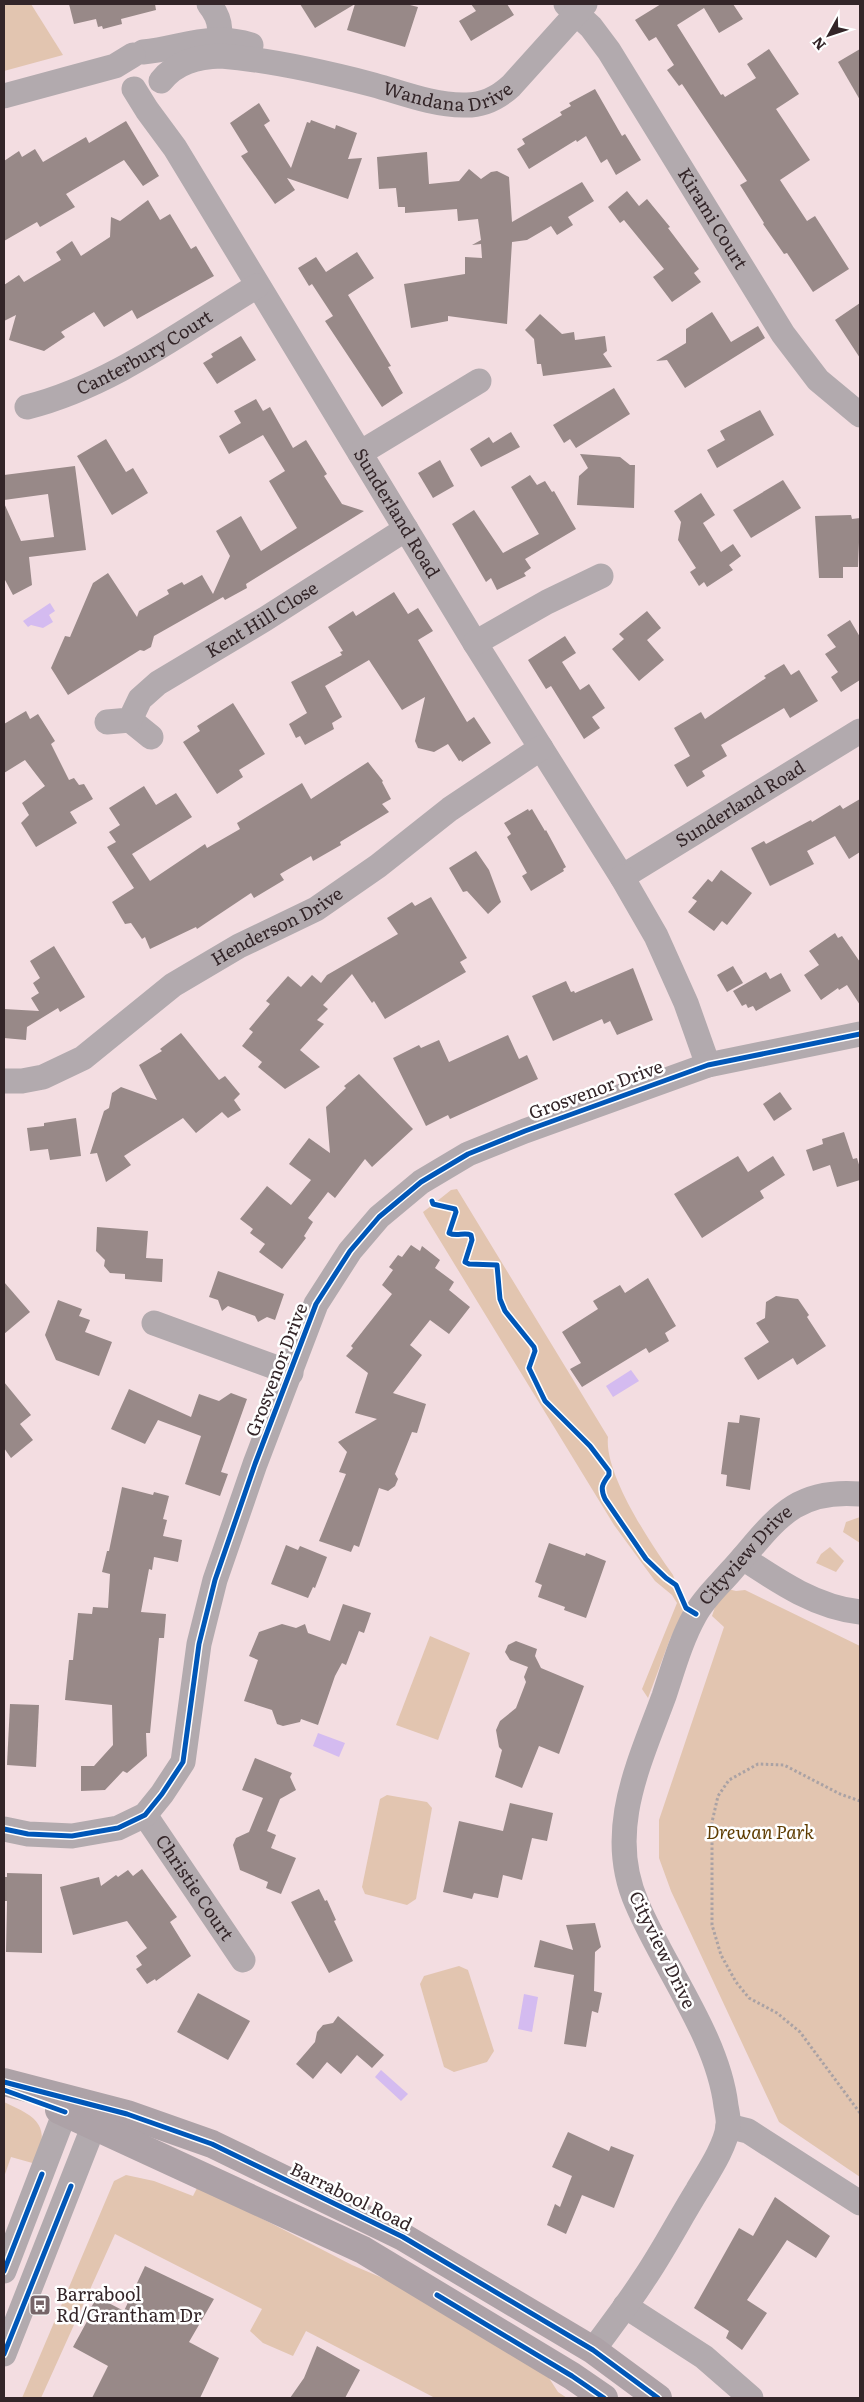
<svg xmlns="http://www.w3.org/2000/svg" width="864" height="2402" viewBox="0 0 864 2402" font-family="Literata,serif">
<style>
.green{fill:#e2c5b0}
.water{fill:#d4bbf0}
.building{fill:#988988}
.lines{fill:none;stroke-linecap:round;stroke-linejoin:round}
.path{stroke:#aaa2a4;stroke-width:3;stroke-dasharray:2.5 2.5;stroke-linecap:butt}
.minor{stroke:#b2aaae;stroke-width:25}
.major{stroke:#ada2a7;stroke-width:28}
.cycleway-casing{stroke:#fff;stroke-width:8}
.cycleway{stroke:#0057b8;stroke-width:5}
.labels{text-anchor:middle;stroke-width:5;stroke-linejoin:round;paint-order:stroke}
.street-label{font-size:18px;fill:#332528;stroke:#fff}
.park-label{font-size:18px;font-style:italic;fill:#5f3d02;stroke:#fff}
.poi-label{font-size:18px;fill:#332528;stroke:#fff;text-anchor:start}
</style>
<rect width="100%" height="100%" fill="#f3dde1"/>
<!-- green -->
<g class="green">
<polygon points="4,4 31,4 63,55 4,71"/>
<path d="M457,1189L608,1437C604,1474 651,1544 673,1575L675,1581C644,1559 626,1525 606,1495L604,1486L612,1474C602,1440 531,1404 532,1367C533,1362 536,1355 537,1349C526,1332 509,1319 503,1299C500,1287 503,1274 499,1263L468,1260L476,1238L471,1231H454L451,1227L458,1211V1207L436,1202L451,1190Z"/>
<path d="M431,1206L452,1210L446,1228L447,1235L451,1237L469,1236L462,1259L465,1266L495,1269C497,1308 505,1317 529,1346L530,1352L526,1365C539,1406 559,1416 586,1446C593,1454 599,1463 605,1471L606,1474C600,1483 597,1488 601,1498L643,1559L662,1580L677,1591L685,1610L670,1639L648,1698L642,1689L677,1603L672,1595L655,1581L614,1525L425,1216L423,1212Z"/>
<polygon points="860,1517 860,1543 843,1532 846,1522"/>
<polygon points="830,1547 844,1561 836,1572 816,1563 821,1554"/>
<polygon points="728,1589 736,1591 745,1590 860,1646 860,2177 779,2122 671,1891 659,1858 659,1820 724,1627 712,1616 717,1601"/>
<polygon points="430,1636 470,1653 438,1740 396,1725"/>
<polygon points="387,1795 427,1802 432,1808 416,1899 407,1905 365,1894 362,1887 380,1799"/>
<polygon points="459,1966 468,1970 494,2051 487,2062 454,2072 444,2067 420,1984 424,1976"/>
<path d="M4,2102C39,2118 50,2125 36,2164L11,2157L4,2177Z"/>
<polygon points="126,2175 154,2181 193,2196 197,2188 257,2216 352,2265 413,2291 549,2378 558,2392 567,2398 435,2398 306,2331 293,2356 263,2343 250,2331 262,2309 115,2234 41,2398 22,2398 114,2181"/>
</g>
<!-- water -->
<g class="water">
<polygon points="50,603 55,611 49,615 53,622 43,628 31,625 28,627 23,621"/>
<polygon points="631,1370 639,1381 613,1397 606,1386"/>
<polygon points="318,1733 345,1743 339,1757 313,1746"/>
<polygon points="524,1994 538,1997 532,2032 518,2029"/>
<polygon points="381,2070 408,2094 401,2101 375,2077"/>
</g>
<!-- building -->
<g class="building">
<polygon points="69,4 155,4 156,10 121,19 122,24 103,29 102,26 98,27 96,19 74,24"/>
<polygon points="300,4 406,4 418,7 405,47 347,30 355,4 315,28"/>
<polygon points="471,4 507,4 514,15 471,41 459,21 476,11"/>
<polygon points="661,4 733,4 743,19 719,33 704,8 677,25 721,95 723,94 725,97 756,78 747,64 769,49 799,94 776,109 810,160 780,180 807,221 815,216 849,269 813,292 787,253 784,254 763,224 764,223 740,185 747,181 682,84 679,86 667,70 674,65 656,37 649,41 635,20"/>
<polygon points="860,49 860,100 838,62"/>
<polygon points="595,89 622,136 625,134 641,160 616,175 607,159 601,163 586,136 577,142 576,140 529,169 517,149 525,144 522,139 562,115 560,112 571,106 569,103"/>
<polygon points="259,103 270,121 264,125 291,168 307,122 310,123 311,120 335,129 336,125 357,133 348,159 362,158 348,199 287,178 295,190 275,204 241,156 248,152 230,123"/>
<polygon points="126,121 159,176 143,186 124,160 66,194 75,207 40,227 37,222 4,241 4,161 19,151 22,157 35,149 43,162 86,137 89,143"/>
<polygon points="427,152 429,184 459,181 469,169 481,179 491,172 497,171 509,177 512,222 582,182 594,201 568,217 573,225 557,235 551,226 527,240 512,242 507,324 448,316 448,321 411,328 404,284 465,274 465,257 482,258 481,244 472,245 481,240 478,219 458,221 457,209 405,213 405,207 398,207 396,188 379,189 377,157"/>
<polygon points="627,191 639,206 647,199 670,227 668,228 699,269 694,273 701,282 672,302 653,277 664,269 624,220 620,223 608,207"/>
<polygon points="148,200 160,220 170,214 191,249 196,246 214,276 137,319 132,310 104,327 94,312 61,332 65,337 44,351 9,340 16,315 4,321 4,285 19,275 24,282 61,260 56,252 72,241 81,256 110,237 111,217 120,221"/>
<polygon points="357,252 374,278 348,295 391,366 388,367 403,393 382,407 325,321 333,316 312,284 309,286 298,268 316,257 326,272"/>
<polygon points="860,303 860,358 835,320"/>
<polygon points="712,312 731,342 758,326 765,338 685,388 667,360 656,361 686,343 686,329"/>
<polygon points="540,314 562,334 574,332 575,340 605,336 607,351 603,354 612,367 543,376 541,364 537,364 534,339 525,330"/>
<polygon points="241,336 256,360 217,384 203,363 213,357 211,354"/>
<polygon points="614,388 630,414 576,448 570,439 564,443 553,425"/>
<polygon points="256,399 263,411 270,407 293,448 306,440 327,474 324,476 342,504 364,511 246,584 247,588 225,600 223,597 154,636 151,647 144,651 140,650 68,695 51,668 65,636 70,637 93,583 108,573 137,617 139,611 169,594 167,590 182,582 184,585 202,575 213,594 230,556 216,531 241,516 261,551 297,528 269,481 285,471 263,435 229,454 219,436 241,423 234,411"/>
<polygon points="760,410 774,435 717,468 707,450 725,440 720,431"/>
<polygon points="511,432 520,447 481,467 470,449 489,437 493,443"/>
<polygon points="106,439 126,472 133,468 148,493 112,515 77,456"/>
<polygon points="580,454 620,457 630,465 635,465 634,508 577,505 579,476 588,468"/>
<polygon points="440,460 454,486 433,498 418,473"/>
<polygon points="75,466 86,550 29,557 32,585 13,595 4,578 4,503 21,541 54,537 48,494 4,500 4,475"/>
<polygon points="530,475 537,485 545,481 552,492 554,491 576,529 525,559 531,568 524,573 526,576 497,590 491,578 486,582 452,524 474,510 503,553 539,534 511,487"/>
<polygon points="783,480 801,508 751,538 733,510"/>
<polygon points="701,493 715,515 703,523 721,552 733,544 741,556 729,565 733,570 707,587 704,582 699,586 690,572 696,568 678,540 681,522 674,511"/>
<polygon points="851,515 852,519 860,518 858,567 843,567 843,578 819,578 815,516"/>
<polygon points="394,592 408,614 418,608 433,631 418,640 467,722 474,717 491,743 462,762 461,760 459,761 448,744 434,752 418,748 415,741 425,697 402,710 369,660 325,686 342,717 332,723 334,729 305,745 300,736 296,738 289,724 307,713 291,682 342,655 340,652 343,651 328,627 353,611 356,616"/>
<polygon points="647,611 661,628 647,640 664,660 639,681 612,649 624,639 619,634"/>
<polygon points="850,620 860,637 860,680 841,692 831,677 838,672 825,654 836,647 827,635"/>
<polygon points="565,636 576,653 562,662 580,690 589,684 605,708 592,717 600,728 584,739 551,686 546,689 528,660"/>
<polygon points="784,664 791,675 799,670 818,701 790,718 784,708 721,745 727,756 702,771 705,776 687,787 674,765 690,756 674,728 701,712 705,719 766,678 764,676"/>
<polygon points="233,703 265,754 239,770 243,777 217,794 183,742 200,731 197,726"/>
<polygon points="26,711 30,719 38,714 55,741 51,744 69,780 74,778 79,785 84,784 93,799 70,812 77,823 36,847 21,823 29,815 22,803 45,786 25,760 4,773 4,724"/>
<polygon points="368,762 383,781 382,782 391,799 382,804 389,812 340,842 341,845 313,861 311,856 280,874 284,880 254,898 251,893 197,929 196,927 150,949 145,937 142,939 131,923 125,924 112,902 134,888 107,847 116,842 109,832 120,825 109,808 144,786 156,805 176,793 192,817 132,854 150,881 205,844 207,848 240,829 237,823 302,783 311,799"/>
<polygon points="860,799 860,852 849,859 835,836 807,851 814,864 770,886 751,848 764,841 766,844 811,820 812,822 840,805 843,809"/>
<polygon points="528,809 529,811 532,809 545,831 546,830 566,867 563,869 564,871 531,891 522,876 527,873 507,837 511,834 504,823"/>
<polygon points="476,851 489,870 501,902 488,914 467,891 463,892 449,868"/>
<polygon points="721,870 752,893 727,925 722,921 714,931 688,912 697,901 692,898 708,879 712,882"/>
<polygon points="431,897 467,958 460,962 466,972 385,1019 374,1001 372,1003 352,974 323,1005 328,1009 317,1020 324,1024 300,1050 320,1067 285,1089 258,1067 262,1062 242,1046 253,1032 249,1029 270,1004 266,1001 288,976 301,987 312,975 321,983 327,975 398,934 387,918 412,902 415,906"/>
<polygon points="835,933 838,938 842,936 860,962 860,1005 847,985 839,990 838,988 821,1000 804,975 819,965 809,951"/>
<polygon points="54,946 85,997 60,1012 58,1008 27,1027 26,1040 4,1038 4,1009 39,1011 31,998 39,993 33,983 40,978 30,961"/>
<polygon points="733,966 743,983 727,992 717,975"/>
<polygon points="633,968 653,1020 617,1035 610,1021 604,1024 602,1019 553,1041 532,996 566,981 571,992 574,991 575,993"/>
<polygon points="766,972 770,979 781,973 791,991 756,1011 753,1006 748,1008 746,1004 742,1006 733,991"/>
<polygon points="181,1033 219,1080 225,1076 240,1094 234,1100 241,1110 228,1118 222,1112 196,1133 183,1118 124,1156 131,1165 106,1182 97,1153 90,1154 104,1111 109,1108 112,1093 121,1087 157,1100 139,1065 162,1051 160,1049"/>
<polygon points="508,1035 519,1059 527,1055 538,1079 450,1119 448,1115 426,1126 393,1058 419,1045 421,1048 439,1040 449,1062"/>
<polygon points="359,1074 413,1129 372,1167 365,1159 335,1198 328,1192 308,1218 313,1222 304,1236 306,1238 282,1269 259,1252 265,1244 250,1233 253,1229 240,1219 267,1186 291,1205 311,1180 289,1164 309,1138 330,1153 326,1107 346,1088 344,1086"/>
<polygon points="780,1092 792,1109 774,1121 763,1104"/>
<polygon points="76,1118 81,1156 50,1160 48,1149 30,1151 27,1128 44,1126 44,1123"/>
<polygon points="844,1132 853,1159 857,1158 860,1168 860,1180 837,1187 830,1165 813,1171 806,1150 823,1144 822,1139"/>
<polygon points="738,1156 748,1172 773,1156 785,1175 760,1191 764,1198 702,1238 674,1194"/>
<polygon points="97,1227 148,1231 146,1258 163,1259 162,1282 125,1279 125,1274 110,1273 104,1266 105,1260 96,1251"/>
<polygon points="411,1245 420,1251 422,1246 440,1260 435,1268 454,1282 449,1290 470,1307 449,1334 430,1320 410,1345 422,1355 393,1393 426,1404 417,1433 412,1432 395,1474 398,1479 395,1486 388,1491 379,1488 359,1547 354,1545 351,1552 319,1541 346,1474 339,1472 347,1452 338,1442 377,1419 355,1413 368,1373 346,1356 353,1348 351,1346 392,1294 382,1285 393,1270 389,1267 398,1255 402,1257"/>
<polygon points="218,1271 284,1294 275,1320 267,1317 258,1322 255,1316 228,1306 222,1311 218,1300 209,1297"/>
<polygon points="648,1278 676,1326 665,1333 669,1341 649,1353 646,1348 582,1387 570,1369 581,1363 562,1332 598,1309 593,1301 620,1285 625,1293"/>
<polygon points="4,1282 30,1312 4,1334"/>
<polygon points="776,1296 798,1299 809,1315 807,1317 826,1346 797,1365 793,1358 758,1380 744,1358 769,1342 756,1323 765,1318 766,1302"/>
<polygon points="58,1300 82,1309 79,1316 90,1320 85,1332 112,1342 99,1376 56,1360 45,1335"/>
<polygon points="4,1382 31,1415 20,1424 33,1440 11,1458 4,1448"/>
<polygon points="129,1389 191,1417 199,1394 219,1401 231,1393 247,1399 221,1472 228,1474 220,1496 185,1484 201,1436 158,1420 145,1444 111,1429"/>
<polygon points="740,1415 760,1418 750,1490 726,1486 727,1475 721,1474 728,1422 739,1423"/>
<polygon points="122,1487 153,1495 154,1492 169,1496 163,1519 167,1520 163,1536 182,1540 178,1562 154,1557 152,1570 149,1569 141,1612 166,1614 164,1638 159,1638 150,1733 146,1733 147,1756 127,1773 123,1771 105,1790 81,1791 81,1766 94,1766 113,1745 112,1705 65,1700 69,1660 73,1660 78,1613 92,1614 93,1607 108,1608 110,1574 102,1572 107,1551 109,1551"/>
<polygon points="549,1543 585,1556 586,1553 606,1561 586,1618 564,1610 565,1607 538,1597 542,1585 535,1582"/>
<polygon points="286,1545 298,1550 300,1546 327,1557 315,1588 313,1587 308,1598 271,1584"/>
<polygon points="343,1604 371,1613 364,1633 359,1631 346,1665 342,1663 335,1676 318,1725 301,1719 300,1722 283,1726 277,1724 272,1710 244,1701 258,1660 249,1656 259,1632 282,1624 296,1628 305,1624 308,1633 330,1641"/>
<polygon points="516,1641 537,1649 535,1656 541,1668 584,1686 559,1754 539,1746 522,1788 495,1777 502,1750 499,1747 496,1730 500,1721 516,1708 526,1682 524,1677 528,1667 510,1660 505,1652 508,1645"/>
<polygon points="10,1704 39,1705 36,1767 7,1765"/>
<polygon points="255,1758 292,1773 290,1777 296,1790 280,1799 267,1831 276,1835 271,1848 296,1858 281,1894 266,1888 268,1882 240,1870 233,1845 236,1838 249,1832 263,1798 242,1790"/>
<polygon points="510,1803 553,1813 547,1841 532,1838 522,1880 503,1875 498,1898 474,1893 472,1899 443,1892 459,1821 503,1831"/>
<polygon points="142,1869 177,1917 170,1922 191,1956 156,1981 155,1979 147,1984 136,1969 142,1965 136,1956 147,1948 127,1921 73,1935 60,1887 99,1877 101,1886 116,1875 118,1877 128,1870 133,1876"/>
<polygon points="7,1873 42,1874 42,1953 6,1952 7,1901 4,1901 4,1877 7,1877"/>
<polygon points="319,1889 325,1901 327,1900 336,1920 334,1921 353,1961 329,1973 291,1902"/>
<polygon points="595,1923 601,1947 595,1952 594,1991 602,1993 598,2013 592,2011 586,2047 564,2044 574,1975 534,1967 540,1940 573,1950 566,1925"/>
<polygon points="198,1993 250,2021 228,2060 177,2032"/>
<polygon points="338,2016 384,2055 372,2068 357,2055 341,2074 327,2062 313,2079 296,2064 315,2042 317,2032 323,2025 333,2023"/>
<polygon points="568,2132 609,2151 611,2146 634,2155 614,2208 582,2195 566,2234 547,2225 555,2204 560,2207 572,2176 552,2167"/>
<polygon points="775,2197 830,2236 816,2258 787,2240 747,2300 767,2313 742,2350 726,2338 729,2331 694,2308 739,2228 753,2236"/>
<polygon points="145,2266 214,2299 189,2342 219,2358 200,2398 92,2398 108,2366 73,2347 91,2314 88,2313 97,2297 124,2311"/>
<polygon points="317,2346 360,2370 345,2398 290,2398 304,2378"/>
</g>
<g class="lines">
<!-- path -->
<polyline class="path" points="860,1801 840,1794 784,1765 758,1764 729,1780 718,1796 712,1822 712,1925 721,1955 736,1982 749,1998 777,2013 800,2032 860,2113"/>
<!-- minor -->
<g class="minor">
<path d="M209,4C223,21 222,36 213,54"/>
<path id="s1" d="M566,4L591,27L609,51L783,334L818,380L860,415"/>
<path d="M143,52C184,48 209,32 251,45"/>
<path id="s2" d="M161,81C176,62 197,57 221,56C272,60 324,72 374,85C403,93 433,105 463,105C482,106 498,98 511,86L585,4"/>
<path id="s3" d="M134,89L147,110L175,148L475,643L622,877L860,731"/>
<polyline points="4,96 115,66 133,55"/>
<path id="s4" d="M27,407C111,386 184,330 257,286"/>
<polyline points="360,453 479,381"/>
<polyline points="475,643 547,602 601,576"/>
<polyline points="130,720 151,737"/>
<path id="s5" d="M107,722L130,720L140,699L158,683L265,619L406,529"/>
<polyline points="622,877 656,936 686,1003 708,1065"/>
<path id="s6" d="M4,1081H22L43,1077L83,1058L173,985L239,946L316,909L378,866L450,809L541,748"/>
<polyline points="154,1323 291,1373"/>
<path d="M743,1558C779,1582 816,1607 860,1612"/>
<path id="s7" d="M145,1815L243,1960"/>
<polyline points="4,1829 28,1834 72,1836 118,1828 145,1815 162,1794 183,1762 199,1644 215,1580 255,1464 316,1304 350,1251 379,1217 421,1182 468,1154 525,1131 708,1065 860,1034"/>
<polyline points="728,2126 748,2131 860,2203"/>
<polyline points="4,2271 65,2112 85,2103 94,2125 4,2354"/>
<polyline points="625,2306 704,2357 751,2398"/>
<path id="s8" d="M593,2350C610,2327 628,2304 644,2279C663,2251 679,2220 697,2191C707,2174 726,2146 728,2126C729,2120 727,2112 726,2106C718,2037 664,1968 637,1904C605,1832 639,1764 664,1696C673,1669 681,1640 695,1615C704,1598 719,1585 731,1571C773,1525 790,1488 860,1494"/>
</g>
<!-- major -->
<g class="major">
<polyline points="4,2082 127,2114 212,2144 403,2237 593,2350 658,2398"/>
<polyline points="59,2110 363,2250 572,2376 604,2398"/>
</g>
<!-- cycleway casing -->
<g class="cycleway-casing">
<g id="cycleway">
<path d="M432,1201L433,1204L455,1209L456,1212L449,1233C456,1237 464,1232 471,1235L472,1240L465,1262L469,1264L497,1265L500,1299L505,1311L534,1347L535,1351L529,1368L545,1401L590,1446L609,1471V1475C602,1484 600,1488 605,1499L646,1559L666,1578L676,1585L686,1608L696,1614"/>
<polyline points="4,1829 28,1834 72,1836 118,1828 145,1815 162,1794 183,1762 199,1644 215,1580 255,1464 316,1304 350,1251 379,1217 421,1182 468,1154 525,1131 708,1065 860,1034"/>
<polyline points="4,2082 127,2114 212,2144 403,2237 593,2350 658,2398"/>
<polyline points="4,2090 65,2112"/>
<polyline points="4,2271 42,2174"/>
<polyline points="437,2295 572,2376 604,2398"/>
<polyline points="4,2354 71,2186"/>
</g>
</g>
<!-- cycleway -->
<use href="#cycleway" class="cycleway"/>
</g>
<!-- icons -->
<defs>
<g id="bus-square" transform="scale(1.125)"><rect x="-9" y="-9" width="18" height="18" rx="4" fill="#766569" stroke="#fff"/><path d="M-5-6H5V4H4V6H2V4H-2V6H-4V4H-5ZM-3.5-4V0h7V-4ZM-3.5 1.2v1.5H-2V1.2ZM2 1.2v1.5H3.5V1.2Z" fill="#fff"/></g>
</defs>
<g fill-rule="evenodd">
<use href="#bus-square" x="40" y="2305"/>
</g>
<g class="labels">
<!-- street labels -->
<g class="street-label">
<text dy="6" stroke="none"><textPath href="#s2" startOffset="300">Wandana Drive</textPath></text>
<text dy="6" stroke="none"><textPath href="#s1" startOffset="261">Kirami Court</textPath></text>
<text dy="6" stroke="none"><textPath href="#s4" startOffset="130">Canterbury Court</textPath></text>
<text dy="6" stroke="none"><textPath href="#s3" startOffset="499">Sunderland Road</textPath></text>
<text dy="6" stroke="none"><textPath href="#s5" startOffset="192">Kent Hill Close</textPath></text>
<text dy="6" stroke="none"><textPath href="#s3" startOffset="1066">Sunderland Road</textPath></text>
<text dy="6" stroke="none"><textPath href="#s6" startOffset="319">Henderson Drive</textPath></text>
<text transform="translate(596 1090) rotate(-20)" y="6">Grosvenor Drive</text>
<text transform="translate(277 1370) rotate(-69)" y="6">Grosvenor Drive</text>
<text dy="6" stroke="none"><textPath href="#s8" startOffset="886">Cityview Drive</textPath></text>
<text dy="6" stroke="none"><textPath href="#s7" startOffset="88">Christie Court</textPath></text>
<text transform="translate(662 1950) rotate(64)" y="6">Cityview Drive</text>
<text transform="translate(351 2197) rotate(26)" y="6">Barrabool Road</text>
</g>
<!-- park labels -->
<g class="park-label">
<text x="760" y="1839">Drewan Park</text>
</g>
<!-- poi labels -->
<g class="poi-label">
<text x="56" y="2301">Barrabool<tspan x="56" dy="21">Rd/Grantham Dr</tspan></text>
</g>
</g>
<!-- border -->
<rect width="864" height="2402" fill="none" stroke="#332528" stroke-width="10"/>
<!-- north arrow -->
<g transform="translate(829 35) rotate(230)" stroke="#ffffff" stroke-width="4" paint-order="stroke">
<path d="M0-4L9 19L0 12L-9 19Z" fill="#332528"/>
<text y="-8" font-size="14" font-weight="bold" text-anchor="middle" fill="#332528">N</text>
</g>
</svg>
